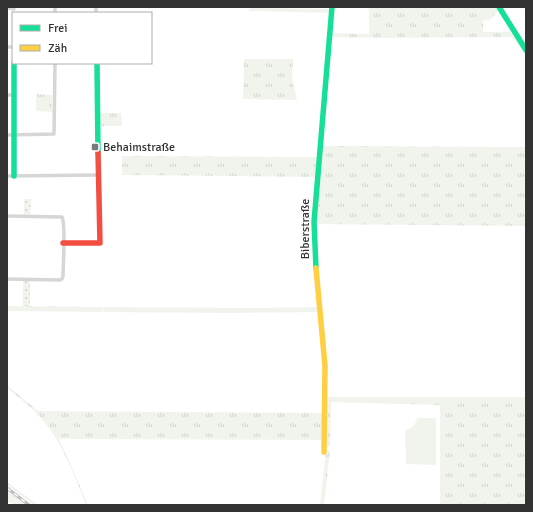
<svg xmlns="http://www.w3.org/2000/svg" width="533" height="512" viewBox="0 0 533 512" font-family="Signika,sans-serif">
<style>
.grass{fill:url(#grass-tufts)}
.park{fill:url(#park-dots)}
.garden{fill:#f1f4ed}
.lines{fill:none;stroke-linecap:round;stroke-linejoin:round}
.street{stroke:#d6d6d6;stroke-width:3.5}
.fast{stroke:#16e098;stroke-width:5.5}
.slow{stroke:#ffcf43;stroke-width:5.5}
.jam{stroke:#f24e42;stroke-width:5.5}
.rail-casing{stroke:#bebebe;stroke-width:3}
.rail{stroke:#fff;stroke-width:1.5;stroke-dasharray:4.5;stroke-linecap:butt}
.poi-dot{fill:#7a7a7a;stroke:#fff;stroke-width:1.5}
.labels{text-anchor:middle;stroke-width:4;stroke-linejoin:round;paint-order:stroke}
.poi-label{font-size:12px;fill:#323232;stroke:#fff;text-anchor:start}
.street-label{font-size:12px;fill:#323232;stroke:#fff}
</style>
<defs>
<pattern id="grass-tufts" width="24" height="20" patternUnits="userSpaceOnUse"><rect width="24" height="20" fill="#f1f4ed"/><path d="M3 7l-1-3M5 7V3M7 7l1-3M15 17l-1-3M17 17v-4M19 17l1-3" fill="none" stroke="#cfd2cc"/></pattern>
<pattern id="park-dots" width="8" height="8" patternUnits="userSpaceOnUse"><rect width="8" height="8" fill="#f1f4ed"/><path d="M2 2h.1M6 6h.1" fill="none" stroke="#cfd2cc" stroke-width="1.8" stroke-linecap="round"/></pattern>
</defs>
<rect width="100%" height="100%" fill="#fff"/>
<!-- grass -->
<g class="grass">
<polygon points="369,7 498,7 499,10 491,19 483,21 483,32 511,32 526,52 526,56 512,37 379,38 330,37 331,33 369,34"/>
<polygon points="250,8 331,9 331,13 249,11"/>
<polygon points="244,59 293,59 292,79 297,100 243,99"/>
<polygon points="36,94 52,95 52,112 36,111"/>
<polygon points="100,113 121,113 122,126 101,126"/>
<polygon points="321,146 526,147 526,226 315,224"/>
<polygon points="122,156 318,157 317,177 122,175"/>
<polygon points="7,306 102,307 102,312 7,311"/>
<polygon points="103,307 250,308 319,307 319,312 227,313 103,312"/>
<path d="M7,385L38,411L323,413V440L59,439L70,463L88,505H86C75,478 65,449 47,425C36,411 21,399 7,388Z"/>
<polygon points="326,397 526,397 526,505 440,505 440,405 331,402 330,446 326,446"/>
<polygon points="326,451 330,451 324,505 320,505"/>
<polygon points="7,482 38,505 34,505 7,485"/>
<polygon points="7,490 27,505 14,505 13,503 7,502"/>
</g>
<!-- park -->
<g class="park">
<polygon points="24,199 31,199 30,214 24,214"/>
<rect x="23" y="281" width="7" height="25"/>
</g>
<!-- garden -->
<path class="garden" d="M417,418H436V465L406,464L405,431C411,428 416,425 417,418Z"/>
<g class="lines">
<!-- street -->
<g class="street">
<polyline points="96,7 96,13"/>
<polyline points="7,8 14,9"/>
<polyline points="55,13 55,7"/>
<polyline points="7,47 13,47"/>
<polyline points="7,95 14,95"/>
<polyline points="7,135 54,134 55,63"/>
<polyline points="7,176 99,175"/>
<path d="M7,216L62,217C66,225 63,265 63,276L62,279L59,280L7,279"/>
</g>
<!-- fast -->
<g class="fast">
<polyline points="499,7 526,50"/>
<polyline points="14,63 14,176"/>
<polyline points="97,63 98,152"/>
<polyline points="316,268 314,222 332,7"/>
</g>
<!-- slow -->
<polyline class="slow" points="316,268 325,366 324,452"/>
<!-- jam -->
<polyline class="jam" points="63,243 100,243 98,152"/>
<!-- rail casing -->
<g class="rail-casing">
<polyline id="rail" points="7,488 29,505"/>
</g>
<!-- rail -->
<use href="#rail" class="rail"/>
</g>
<!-- markers -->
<rect class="poi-dot" x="91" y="143" width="8" height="8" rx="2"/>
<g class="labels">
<!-- poi labels -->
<g class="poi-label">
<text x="103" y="151">Behaimstraße</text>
</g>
<!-- street labels -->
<g class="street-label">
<text transform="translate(305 229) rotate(-90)" y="4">Biberstraße</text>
</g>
</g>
<!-- border -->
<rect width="533" height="512" fill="none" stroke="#323232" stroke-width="16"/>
<!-- legend -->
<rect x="12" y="12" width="140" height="52" fill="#ffffff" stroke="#adadad"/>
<rect x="20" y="25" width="20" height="6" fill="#16e098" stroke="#adadad"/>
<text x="48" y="32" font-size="12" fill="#323232">Frei</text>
<rect x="20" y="45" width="20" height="6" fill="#ffcf43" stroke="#adadad"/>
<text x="48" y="52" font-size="12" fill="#323232">Zäh</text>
</svg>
